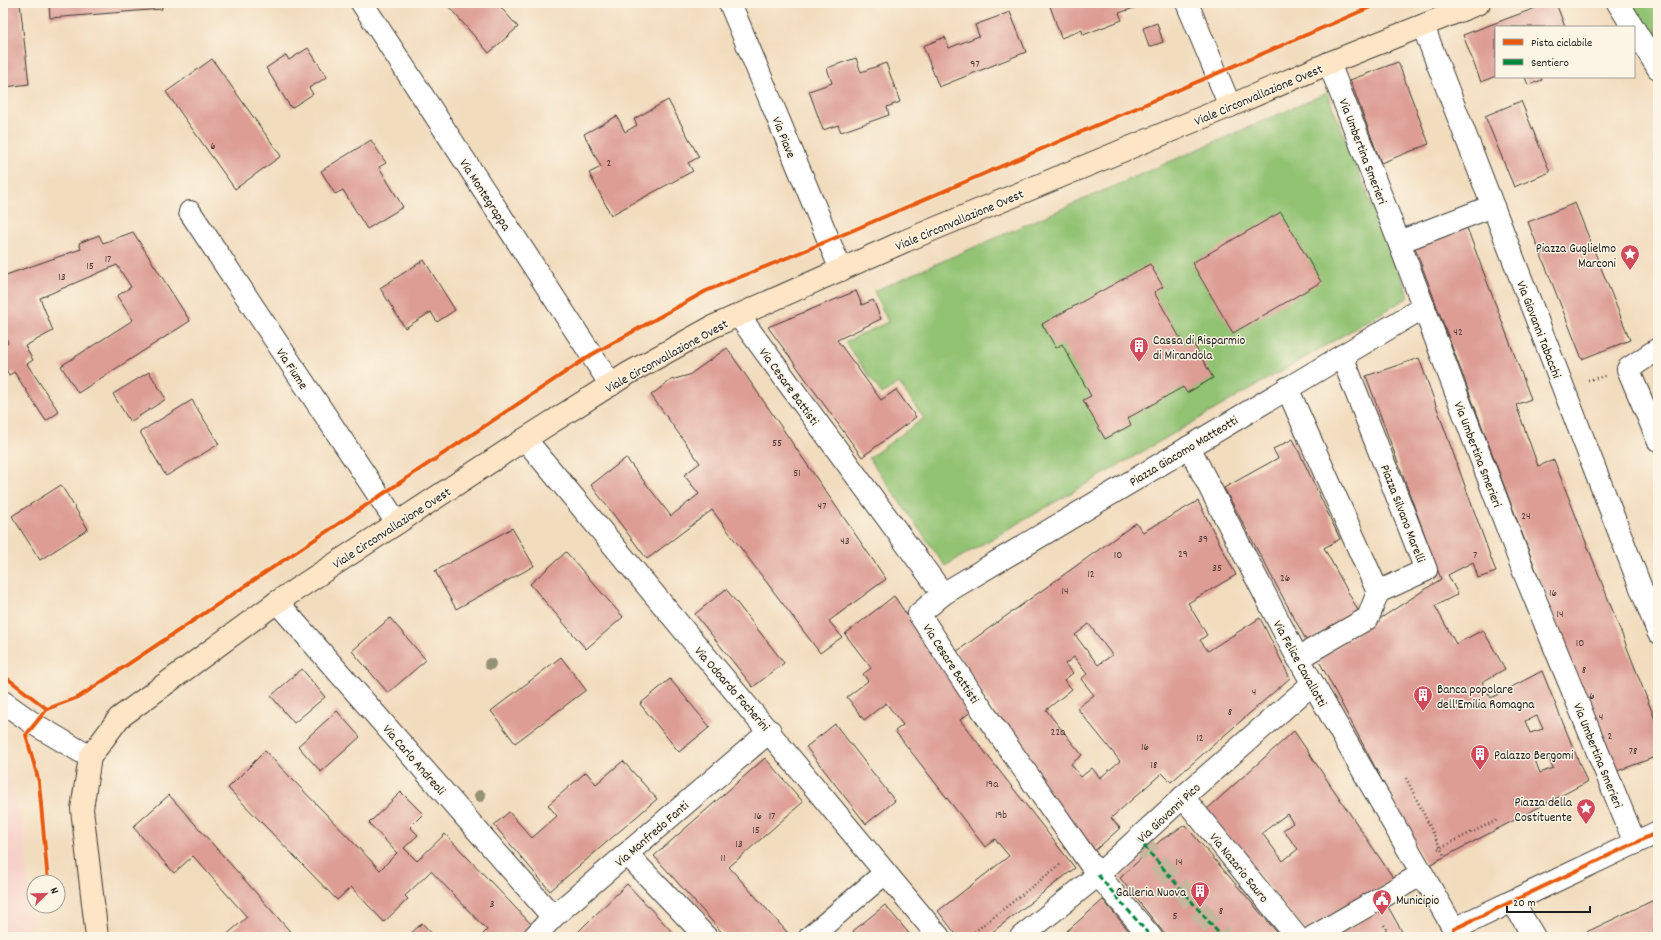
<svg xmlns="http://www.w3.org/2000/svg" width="1661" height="940" viewBox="0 0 1661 940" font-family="Dekko,sans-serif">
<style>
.built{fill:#f7d1c9}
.green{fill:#92c373;stroke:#577048}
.building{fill:#dd9d94;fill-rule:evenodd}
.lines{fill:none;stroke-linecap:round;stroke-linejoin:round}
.pedestrian-tunnel{stroke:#c7b69e;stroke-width:21;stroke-dasharray:21 10;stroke-linecap:butt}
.minor-casing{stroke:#3c3934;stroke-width:24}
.tertiary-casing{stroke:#3c3934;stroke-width:24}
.secondary-casing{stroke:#3c3934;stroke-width:24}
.path{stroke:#3c3934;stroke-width:2.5;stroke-dasharray:1 3;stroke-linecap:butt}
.minor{stroke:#fff;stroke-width:22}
.tertiary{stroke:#fff;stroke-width:22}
.secondary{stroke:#fde5c5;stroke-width:22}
.quiet{stroke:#00873e;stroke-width:3;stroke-dasharray:6 3;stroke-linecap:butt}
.cycleway-casing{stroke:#fcf5e5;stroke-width:6}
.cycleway{stroke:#e8590c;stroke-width:4}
.tree{fill:#939275}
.labels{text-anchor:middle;stroke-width:3;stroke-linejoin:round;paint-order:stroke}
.number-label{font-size:11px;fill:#4c3c3a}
.street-label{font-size:13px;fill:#1c1c1c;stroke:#fcf5e5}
.poi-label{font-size:13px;fill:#1c1c1c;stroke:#fcf5e5;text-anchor:start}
</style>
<rect width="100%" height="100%" fill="#fcf5e5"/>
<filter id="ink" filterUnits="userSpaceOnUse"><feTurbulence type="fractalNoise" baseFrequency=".025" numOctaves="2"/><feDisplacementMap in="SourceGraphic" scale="8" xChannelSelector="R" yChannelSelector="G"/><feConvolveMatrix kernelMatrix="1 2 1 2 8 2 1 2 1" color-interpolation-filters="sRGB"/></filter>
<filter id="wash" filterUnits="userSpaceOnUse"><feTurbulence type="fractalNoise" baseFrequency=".012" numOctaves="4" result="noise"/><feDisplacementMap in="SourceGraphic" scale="16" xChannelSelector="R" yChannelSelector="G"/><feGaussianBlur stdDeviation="0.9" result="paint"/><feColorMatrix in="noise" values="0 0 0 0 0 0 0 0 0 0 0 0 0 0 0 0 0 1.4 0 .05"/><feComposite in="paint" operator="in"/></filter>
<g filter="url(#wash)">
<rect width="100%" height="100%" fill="#f2dcbe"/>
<!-- built -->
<polygon class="built" points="3,751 23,830 32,937 3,937"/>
<!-- green -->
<g class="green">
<polygon points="1623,3 1658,3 1658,68"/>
<polygon points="1327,93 1409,297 945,566 869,458 924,418 899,383 882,394 845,342 888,322 874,291"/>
</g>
<g id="blocks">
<!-- building -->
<g class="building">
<polygon points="3,3 20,3 29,84 5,87 3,73"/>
<polygon points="49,3 161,3 162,9 50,18"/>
<polygon points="452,3 497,3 518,27 489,53 448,6"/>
<polygon points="1049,3 1139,3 1140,6 1119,13 1122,20 1083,35 1082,30 1061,38"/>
<polygon points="1549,3 1556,3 1565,27 1496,27 1496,76 1481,82 1463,35"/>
<polygon points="1010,12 1026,52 939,87 923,46 945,37 949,48 979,36 975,25"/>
<polygon points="1157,23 1163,42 1149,47 1143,28"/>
<polygon points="308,48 327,77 309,88 313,94 291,108 266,68 286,55 289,60"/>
<polygon points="856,58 861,72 886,63 900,102 887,107 889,115 841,132 838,125 823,130 809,91 832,83 827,68"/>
<polygon points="212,59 281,156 235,189 166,92"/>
<polygon points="1398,62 1429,144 1381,163 1350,80"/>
<polygon points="1525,77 1541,77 1542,80 1528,85"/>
<polygon points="668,100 699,157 688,163 693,171 611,215 589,173 601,167 584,134 617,116 625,132 637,125 634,119"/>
<polygon points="1521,101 1550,172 1514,187 1485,116"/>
<polygon points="371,140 386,163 379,167 403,207 367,229 343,190 335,194 321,171"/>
<polygon points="1575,203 1630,340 1582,359 1528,222"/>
<polygon points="1281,212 1321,282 1233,333 1192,263"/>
<polygon points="1467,228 1531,399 1516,405 1538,466 1554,460 1658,727 1658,756 1612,773 1415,248"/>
<polygon points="133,232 190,321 78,393 61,366 133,320 117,296 131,287 117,265 40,298 53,331 25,346 33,360 27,364 59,412 46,421 14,372 9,375 3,365 3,347 8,343 3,329 3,276 81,249 79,243 99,235 103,243"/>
<polygon points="424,260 455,310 437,322 431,312 405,328 380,288"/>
<polygon points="1150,264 1163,287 1154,292 1184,345 1192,341 1213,378 1187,393 1183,387 1128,418 1131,425 1105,439 1083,400 1091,396 1062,344 1056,348 1042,324"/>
<polygon points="856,291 862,305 873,300 881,319 837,340 881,400 896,390 916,417 862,457 768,327"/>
<polygon points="727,348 886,579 829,621 842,637 820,653 712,510 647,559 591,485 626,458 671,516 699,494 684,475 700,463 651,395 671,380 689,375"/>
<path d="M1419,358L1496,572L1478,578L1473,562L1448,575L1458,594L1435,606L1456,644L1483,630L1505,669L1482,682L1491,698L1542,671L1587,782L1427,866L1318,659L1441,579L1366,376ZM1537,716L1543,729L1530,733L1525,721ZM1548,755L1553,768L1540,773L1535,760Z"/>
<polygon points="149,372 166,399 130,422 113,394"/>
<polygon points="192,400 219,444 166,476 140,432"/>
<polygon points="1293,439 1340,539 1324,548 1360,614 1307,642 1224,488 1278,458 1273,449"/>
<polygon points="61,485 88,529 40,560 12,516"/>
<path d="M1198,501L1236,575L1188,603L1207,635L1200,640L1208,651L1260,618L1290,678L1171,782L1162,773L1111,818L1120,828L1090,855L956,652L1136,523L1143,532ZM1089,624L1112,655L1098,665L1075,635ZM1074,657L1087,674L1081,679L1094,695L1077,708L1120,761L1100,778L1092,768L1081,777L1071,764L1082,755L1046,710L1072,689L1064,680L1073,673L1065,664Z"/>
<polygon points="512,528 534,566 456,609 435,571"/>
<polygon points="566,552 623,617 586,649 530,584"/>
<polygon points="726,589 784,663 753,687 695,614"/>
<polygon points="894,596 972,711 960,720 1075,868 986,937 958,937 938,911 1009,856 995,839 985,847 895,731 903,725 886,703 864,720 847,697 868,681 863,674 871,668 845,634"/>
<polygon points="390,618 426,660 388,693 352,651"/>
<polygon points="561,657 586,690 515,743 491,711"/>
<polygon points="302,669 325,697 294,723 271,696"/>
<polygon points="670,679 710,727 679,752 640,704"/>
<polygon points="337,711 360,737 321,772 298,746"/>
<polygon points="835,724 895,801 866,824 806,747"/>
<path d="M1294,731L1394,879L1305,930L1206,810ZM1287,814L1293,823L1283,830L1298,849L1283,861L1262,833Z"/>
<polygon points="265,751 380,870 397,853 369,823 401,792 423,814 410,827 418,835 404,848 417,861 445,834 533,926 521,937 480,937 487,930 431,871 405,896 408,899 384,922 351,887 337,900 228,788"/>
<polygon points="765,758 803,802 729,867 787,932 782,937 726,937 654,856"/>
<polygon points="623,761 657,799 550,891 494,825 509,812 532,838 557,816 548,805 586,772 596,784"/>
<polygon points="169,795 210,841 295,937 224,937 247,917 193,856 174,873 133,827"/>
<polygon points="1185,825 1281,937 1167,937 1120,878 1161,840"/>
<polygon points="627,884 677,937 573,937 586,924"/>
<polygon points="1658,898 1658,937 1576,937"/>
<polygon points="1103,900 1134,937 1060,937"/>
<polygon points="885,905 912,937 858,937 853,931"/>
<polygon points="1387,905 1405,937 1337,937"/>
<polygon points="422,923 435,937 407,937"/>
</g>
</g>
</g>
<g filter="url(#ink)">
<use href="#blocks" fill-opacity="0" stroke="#3c3934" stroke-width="1"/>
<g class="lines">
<!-- pedestrian-tunnel -->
<polyline class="pedestrian-tunnel" points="1138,839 1222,937"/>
<!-- minor casing -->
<g class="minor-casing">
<g id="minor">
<polyline points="362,3 611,385"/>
<polyline points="730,3 841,270"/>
<polyline points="1187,3 1230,106"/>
<polyline points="1618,3 1633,27"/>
<polyline points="1423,26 1658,632"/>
<polyline points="1634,29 1658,68"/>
<polyline points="1329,63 1399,242 1524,572 1635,843"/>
<polyline points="190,212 397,523"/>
<polyline points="1399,242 1493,206"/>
<polyline points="739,316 943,594"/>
<polyline points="1658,349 1628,369 1658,440"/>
<polyline points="1287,388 1378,592 1426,570 1342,356"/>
<polyline points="525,439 939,937"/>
<polyline points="1189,447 1293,649 1454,929 1658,832"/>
<polyline points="277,602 553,917"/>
<polyline points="1298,658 1368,618 1378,592"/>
<polyline points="1183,797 1297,937"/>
<polyline points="627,854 706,937"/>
<polyline points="1513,902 1534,937"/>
<polyline points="534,937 553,917 770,731"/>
<polyline points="810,937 885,873"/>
<polyline points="1021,937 1098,875 1183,797 1312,684"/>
<polyline points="1151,937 1098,875 987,717 919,614 943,594 1424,307"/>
<polyline points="1313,937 1422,874"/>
</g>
</g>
<!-- tertiary casing -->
<g class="tertiary-casing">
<polyline id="tertiary" points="3,702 34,724 90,757"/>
</g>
<!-- secondary casing -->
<g class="secondary-casing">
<polyline id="secondary" points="97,937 82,809 90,757 119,718 277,602 525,439 629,373 712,327 905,241 1230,106 1329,63 1479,3"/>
</g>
<!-- path -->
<g class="path">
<polyline points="1588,380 1605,376"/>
<polyline points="1406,778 1445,857"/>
<polyline points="1438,849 1497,820"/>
<polyline points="1384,925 1391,937"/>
<polyline points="968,937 1061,864"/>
</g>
<!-- minor -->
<use href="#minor" class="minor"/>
<!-- tertiary -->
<use href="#tertiary" class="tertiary"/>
<!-- secondary -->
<use href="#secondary" class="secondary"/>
<!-- quiet -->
<g class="quiet">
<polyline points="1138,839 1222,937"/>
<polyline points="1098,875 1151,937"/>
</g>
<!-- cycleway casing -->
<g class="cycleway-casing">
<g id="cycleway">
<polyline points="3,675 47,709"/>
<polyline points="48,882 39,782 26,735 47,709 79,697 591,355 706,291 828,241 1380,3"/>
<polyline points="1454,929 1658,832"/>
</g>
</g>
<!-- cycleway -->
<use href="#cycleway" class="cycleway"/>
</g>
<!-- trees -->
<g class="tree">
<circle cx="490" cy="664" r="6"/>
<circle cx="480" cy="796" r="6"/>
</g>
</g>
<!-- icons -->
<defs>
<g id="sight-pin" transform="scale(1)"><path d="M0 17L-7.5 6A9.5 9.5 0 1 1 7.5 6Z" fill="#d1495b" stroke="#fcf5e5"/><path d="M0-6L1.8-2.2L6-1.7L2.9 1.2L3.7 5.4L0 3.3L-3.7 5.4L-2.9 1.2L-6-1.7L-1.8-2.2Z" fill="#fff"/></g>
<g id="building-pin" transform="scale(1)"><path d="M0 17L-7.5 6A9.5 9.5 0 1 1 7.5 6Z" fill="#d1495b" stroke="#fcf5e5"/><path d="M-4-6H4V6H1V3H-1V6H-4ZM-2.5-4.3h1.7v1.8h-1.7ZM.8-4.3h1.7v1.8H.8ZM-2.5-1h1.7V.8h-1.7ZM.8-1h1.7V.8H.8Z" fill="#fff"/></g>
<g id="civic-pin" transform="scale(1)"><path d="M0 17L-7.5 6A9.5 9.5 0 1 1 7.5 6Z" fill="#d1495b" stroke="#fcf5e5"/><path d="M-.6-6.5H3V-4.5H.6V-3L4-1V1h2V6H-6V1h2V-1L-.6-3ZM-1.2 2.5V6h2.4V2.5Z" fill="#fff"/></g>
</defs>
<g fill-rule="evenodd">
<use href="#sight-pin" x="1630" y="254"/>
<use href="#building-pin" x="1139" y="346"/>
<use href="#building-pin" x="1423" y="695"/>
<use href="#building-pin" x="1480" y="754"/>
<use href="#sight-pin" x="1586" y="808"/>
<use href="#building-pin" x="1200" y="891"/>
<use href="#civic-pin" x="1382" y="899"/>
</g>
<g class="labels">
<!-- number labels -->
<g class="number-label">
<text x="975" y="67">97</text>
<text x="213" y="149">6</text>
<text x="609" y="166">2</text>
<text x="108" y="262">17</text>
<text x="90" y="269">15</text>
<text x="62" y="280">13</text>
<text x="1458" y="335">42</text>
<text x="777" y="446">55</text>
<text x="797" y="476">51</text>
<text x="822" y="509">47</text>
<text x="1526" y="519">24</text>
<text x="1203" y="542">39</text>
<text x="845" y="544">43</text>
<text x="1183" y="557">29</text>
<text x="1118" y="558">10</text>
<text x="1475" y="558">7</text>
<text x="1217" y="571">35</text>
<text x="1091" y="577">12</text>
<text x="1285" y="581">26</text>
<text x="1065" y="594">14</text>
<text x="1553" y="596">16</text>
<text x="1560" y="617">14</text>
<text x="1580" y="646">10</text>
<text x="1584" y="673">8</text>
<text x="1254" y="695">4</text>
<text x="1592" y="699">6</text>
<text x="1230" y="715">8</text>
<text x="1601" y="720">4</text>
<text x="1058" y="735">22a</text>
<text x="1610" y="739">2</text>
<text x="1200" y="741">12</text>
<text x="1145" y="750">16</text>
<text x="1633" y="754">78</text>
<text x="1154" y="768">18</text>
<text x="992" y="787">19a</text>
<text x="1001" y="818">19b</text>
<text x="758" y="819">16</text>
<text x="772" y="819">17</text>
<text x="756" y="833">15</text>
<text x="739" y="847">13</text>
<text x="723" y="861">11</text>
<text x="1179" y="865">14</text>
<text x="492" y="907">3</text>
<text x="1221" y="914">8</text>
<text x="1175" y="919">5</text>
</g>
<!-- street labels -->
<g class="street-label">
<text transform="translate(1258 94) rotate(-23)" y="5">Viale Circonvallazione Ovest</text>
<text transform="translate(785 137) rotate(68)" y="5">Via Piave</text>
<text transform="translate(1364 151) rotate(69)" y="5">Via Umbertina Smerieri</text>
<text transform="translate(486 194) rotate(57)" y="5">Via Montegrappa</text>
<text transform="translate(959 219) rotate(-23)" y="5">Viale Circonvallazione Ovest</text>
<text transform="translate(1540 329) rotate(69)" y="5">Via Giovanni Tabacchi</text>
<text transform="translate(666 355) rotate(-29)" y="5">Viale Circonvallazione Ovest</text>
<text transform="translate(293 368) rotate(56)" y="5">Via Fiume</text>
<text transform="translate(790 386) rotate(54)" y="5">Via Cesare Battisti</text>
<text transform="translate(1183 450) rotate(-31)" y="5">Piazza Giacomo Matteotti</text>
<text transform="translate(1479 454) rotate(69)" y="5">Via Umbertina Smerieri</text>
<text transform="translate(1404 513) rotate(69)" y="5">Piazza Silvano Marelli</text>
<text transform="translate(391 527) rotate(-33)" y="5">Viale Circonvallazione Ovest</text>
<text transform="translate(952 663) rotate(57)" y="5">Via Cesare Battisti</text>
<text transform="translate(1301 663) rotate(61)" y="5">Via Felice Cavallotti</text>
<text transform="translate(733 688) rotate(49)" y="5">Via Odoardo Focherini</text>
<text transform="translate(1599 755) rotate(68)" y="5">Via Umbertina Smerieri</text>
<text transform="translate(415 759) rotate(49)" y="5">Via Carlo Andreoli</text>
<text transform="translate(1168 812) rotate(-43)" y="5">Via Giovanni Pico</text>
<text transform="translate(651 833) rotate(-41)" y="5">Via Manfredo Fanti</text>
<text transform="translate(1240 867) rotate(51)" y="5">Via Nazario Sauro</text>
</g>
<!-- poi labels -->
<g class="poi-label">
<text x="1616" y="252" text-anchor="end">Piazza Guglielmo<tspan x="1616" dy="15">Marconi</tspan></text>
<text x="1153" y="344">Cassa di Risparmio<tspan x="1153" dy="15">di Mirandola</tspan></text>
<text x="1437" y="693">Banca popolare<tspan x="1437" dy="15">dell'Emilia Romagna</tspan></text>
<text x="1494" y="759">Palazzo Bergomi</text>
<text x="1572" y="806" text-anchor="end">Piazza della<tspan x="1572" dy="15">Costituente</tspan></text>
<text x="1186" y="896" text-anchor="end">Galleria Nuova</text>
<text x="1396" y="904">Municipio</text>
</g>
</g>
<!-- margin -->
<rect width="1661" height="940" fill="none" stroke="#fcf5e5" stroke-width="16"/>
<!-- legend -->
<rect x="1495" y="26" width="140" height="52" fill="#fcf5e5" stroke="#a29e95"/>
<rect x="1503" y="39" width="20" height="6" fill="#e8590c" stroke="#a29e95"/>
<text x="1531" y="46" font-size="12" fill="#1c1c1c">Pista ciclabile</text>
<rect x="1503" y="59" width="20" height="6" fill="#00873e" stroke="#a29e95"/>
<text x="1531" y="66" font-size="12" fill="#1c1c1c">Sentiero</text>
<!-- north arrow -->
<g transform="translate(46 894) rotate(67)"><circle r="19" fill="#fcf5e5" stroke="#a29e95"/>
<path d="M0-3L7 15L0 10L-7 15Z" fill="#d1495b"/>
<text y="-6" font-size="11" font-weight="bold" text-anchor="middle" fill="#1c1c1c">N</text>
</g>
<!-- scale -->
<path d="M1507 906v6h83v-6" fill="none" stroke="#1c1c1c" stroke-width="2"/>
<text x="1513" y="906" font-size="12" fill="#1c1c1c" stroke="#fcf5e5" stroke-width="3" paint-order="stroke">20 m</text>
</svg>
